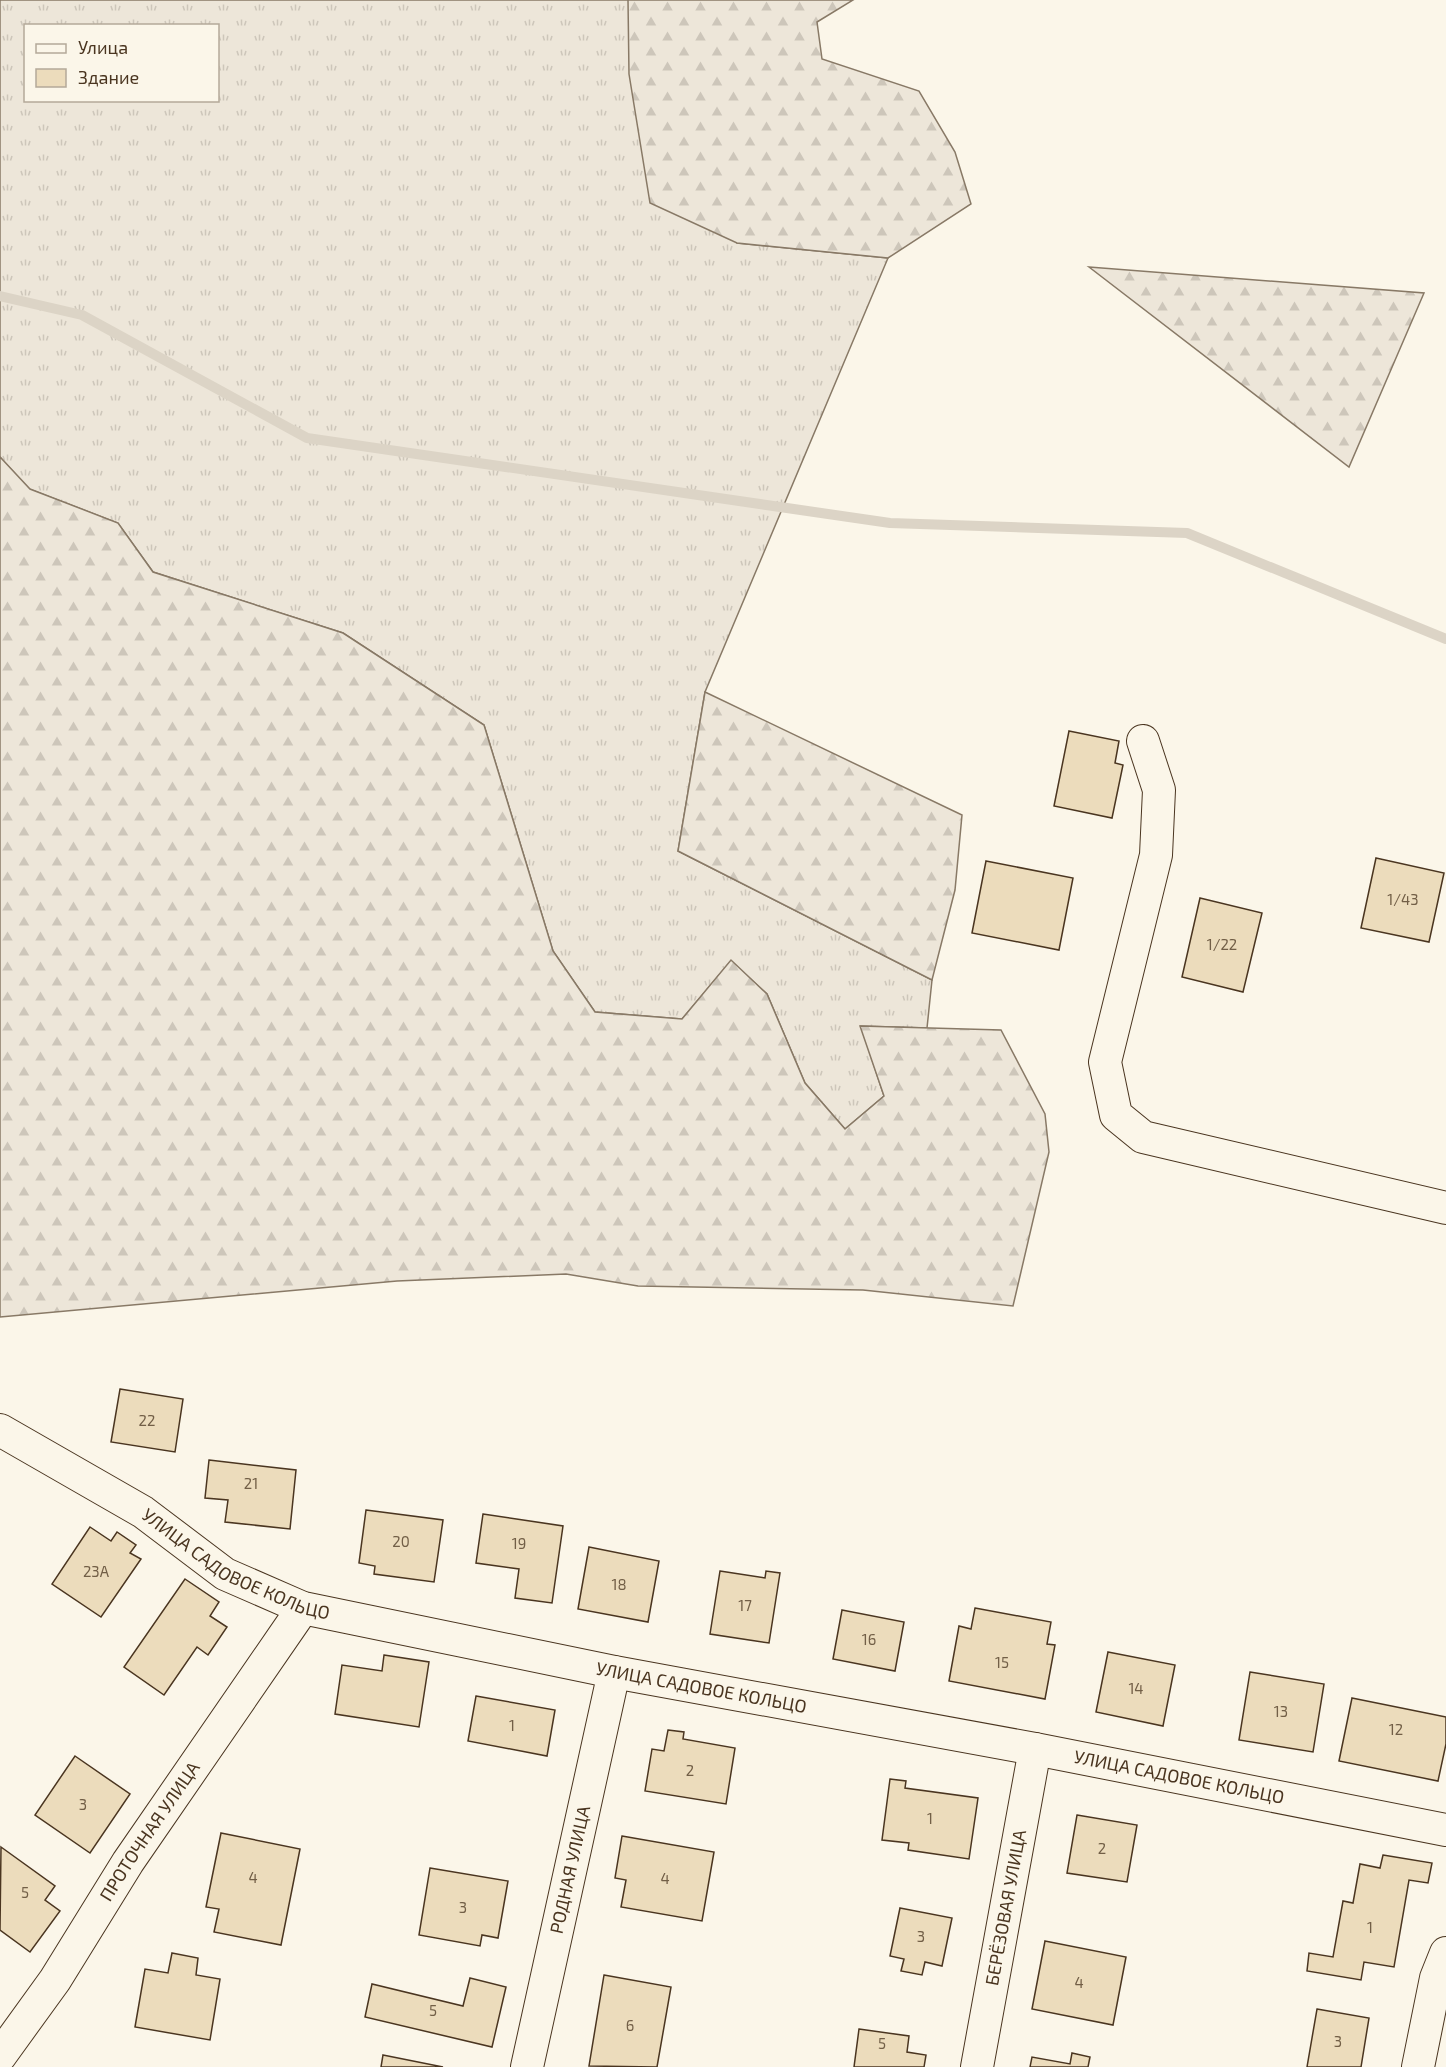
<svg xmlns="http://www.w3.org/2000/svg" width="1446" height="2067" viewBox="0 0 1446 2067" font-family="'Exo 2',sans-serif">
<style>
.grass{fill:url(#grass-tufts);stroke:#887966;stroke-width:1.5;fill-rule:evenodd}
.forest{fill:url(#forest-firs);stroke:#887966;stroke-width:1.5}
.lines{fill:none;stroke-linecap:round;stroke-linejoin:round}
.stream{stroke:#dcd4c6;stroke-width:10}
.building{fill:#ecdcbc;stroke:#4a3520;stroke-width:1.5}
.minor-casing{stroke:#4a3520;stroke-width:34}
.minor{stroke:#fbf6e9;stroke-width:32}
.labels{text-anchor:middle;stroke-width:4.5;stroke-linejoin:round;paint-order:stroke}
.number-label{font-size:15px;fill:#725f47}
.street-label{font-size:18px;fill:#4a3520;stroke:#fbf6e9}
</style>
<defs>
<pattern id="grass-tufts" width="24" height="20" patternUnits="userSpaceOnUse" patternTransform="scale(1.5)"><rect width="24" height="20" fill="#ede6d9"/><path d="M3 7l-1-3M5 7V3M7 7l1-3M15 17l-1-3M17 17v-4M19 17l1-3" fill="none" stroke="#cdc6ba"/></pattern>
<pattern id="forest-firs" width="22" height="20" patternUnits="userSpaceOnUse" patternTransform="scale(1.5)"><rect width="22" height="20" fill="#ede6d9"/><path d="M5 1l3.5 6h-7zM16 11l3.5 6h-7z" fill="#cdc6ba"/></pattern>
</defs>
<rect width="100%" height="100%" fill="#fbf6e9"/>
<!-- grass -->
<path class="grass" d="M0,0H647L737,243L888,258L705,692L678,851L932,980L927,1028L861,1026L884,1096L845,1129L805,1083L767,994L731,961L682,1019L595,1012L553,951L484,725L343,633L153,572L118,523L29,489L0,457ZM26,26H218V100H26Z"/>
<!-- forest -->
<g class="forest">
<polygon points="628,0 853,0 817,22 822,59 919,91 955,152 971,204 888,258 737,243 650,203 629,74"/>
<polygon points="1089,267 1424,293 1349,467"/>
<polygon points="0,457 30,489 118,523 153,572 343,633 484,725 553,951 595,1012 682,1019 731,960 767,994 805,1083 845,1129 884,1096 860,1026 1001,1030 1045,1114 1049,1152 1013,1306 863,1290 638,1286 566,1274 397,1281 0,1317"/>
<polygon points="705,692 962,815 955,890 932,980 678,851"/>
</g>
<g class="lines">
<!-- stream -->
<polyline class="stream" points="0,296 82,315 307,438 890,523 1187,533 1446,639"/>
</g>
<!-- building -->
<g class="building">
<polygon points="1069,731 1119,741 1115,763 1123,765 1112,818 1054,806"/>
<polygon points="1376,858 1444,873 1429,942 1361,928"/>
<polygon points="986,861 1073,878 1059,950 972,933"/>
<polygon points="1200,898 1262,913 1243,992 1182,977"/>
<polygon points="120,1389 183,1399 175,1452 111,1442"/>
<polygon points="209,1460 296,1470 290,1529 225,1522 228,1500 205,1498"/>
<polygon points="366,1510 443,1520 434,1582 374,1574 375,1566 359,1563"/>
<polygon points="483,1514 563,1526 552,1603 515,1598 519,1569 476,1563"/>
<polygon points="90,1527 111,1541 117,1532 136,1545 130,1553 141,1559 101,1617 52,1584"/>
<polygon points="589,1547 659,1561 648,1622 578,1609"/>
<polygon points="720,1571 765,1578 766,1571 780,1573 769,1643 710,1634"/>
<polygon points="185,1579 219,1602 210,1616 227,1627 208,1655 197,1647 164,1695 124,1667"/>
<polygon points="975,1608 1051,1622 1047,1644 1055,1645 1045,1699 949,1681 959,1626 971,1629"/>
<polygon points="842,1610 904,1622 895,1671 833,1659"/>
<polygon points="1108,1652 1175,1665 1163,1726 1096,1712"/>
<polygon points="384,1655 429,1662 419,1727 335,1714 342,1665 382,1671"/>
<polygon points="1250,1672 1324,1684 1313,1752 1239,1740"/>
<polygon points="476,1696 555,1710 547,1756 468,1741"/>
<polygon points="1352,1698 1446,1717 1446,1744 1438,1781 1339,1761"/>
<polygon points="668,1730 684,1732 683,1739 735,1748 726,1804 645,1791 652,1749 664,1751"/>
<polygon points="75,1756 130,1794 90,1853 35,1815"/>
<polygon points="890,1779 906,1781 905,1788 978,1798 969,1859 908,1850 909,1843 882,1840"/>
<polygon points="1077,1815 1137,1825 1127,1882 1067,1873"/>
<polygon points="221,1833 300,1849 281,1945 214,1932 219,1909 206,1907"/>
<polygon points="622,1836 714,1852 702,1921 621,1907 626,1880 615,1878"/>
<polygon points="1,1847 55,1886 45,1900 60,1911 30,1952 0,1930"/>
<polygon points="1383,1855 1432,1863 1428,1883 1409,1880 1394,1967 1364,1962 1361,1980 1307,1971 1309,1953 1333,1957 1343,1901 1353,1903 1360,1864 1380,1868"/>
<polygon points="430,1868 508,1881 498,1938 482,1935 480,1946 419,1935"/>
<polygon points="900,1908 952,1918 942,1966 925,1962 922,1975 901,1971 904,1959 890,1956"/>
<polygon points="1045,1941 1126,1957 1113,2025 1032,2009"/>
<polygon points="172,1953 198,1958 196,1975 220,1979 210,2040 135,2027 145,1969 168,1973"/>
<polygon points="604,1975 671,1987 657,2067 589,2066"/>
<polygon points="470,1978 506,1987 492,2047 365,2017 372,1984 463,2006"/>
<polygon points="1317,2009 1369,2018 1361,2067 1307,2067"/>
<polygon points="859,2029 909,2036 907,2052 926,2055 924,2067 854,2067"/>
<polygon points="1072,2053 1090,2057 1088,2067 1030,2067 1032,2057 1070,2064"/>
<polygon points="383,2055 443,2067 381,2067"/>
</g>
<g class="lines">
<!-- minor casing -->
<g class="minor-casing">
<g id="minor">
<polyline points="1143,741 1159,790 1156,855 1105,1062 1116,1115 1143,1137 1446,1208"/>
<path id="s1" d="M0,1430L143,1512L225,1574L303,1608L614,1672L1035,1749L1446,1830"/>
<path id="s2" d="M0,2056L55,1980L128,1862L303,1608"/>
<path id="s3" d="M527,2067L614,1672"/>
<path id="s4" d="M977,2067L1035,1749"/>
<polyline points="1418,2067 1436,1978 1446,1953"/>
</g>
</g>
<!-- minor -->
<use href="#minor" class="minor"/>
</g>
<g class="labels">
<!-- number labels -->
<g class="number-label">
<text x="1403" y="905">1/43</text>
<text x="1222" y="950">1/22</text>
<text x="147" y="1426">22</text>
<text x="251" y="1489">21</text>
<text x="401" y="1547">20</text>
<text x="519" y="1549">19</text>
<text x="96" y="1577">23А</text>
<text x="619" y="1590">18</text>
<text x="745" y="1611">17</text>
<text x="869" y="1645">16</text>
<text x="1002" y="1668">15</text>
<text x="1136" y="1694">14</text>
<text x="1281" y="1717">13</text>
<text x="512" y="1731">1</text>
<text x="1396" y="1735">12</text>
<text x="690" y="1776">2</text>
<text x="83" y="1810">3</text>
<text x="930" y="1824">1</text>
<text x="1102" y="1854">2</text>
<text x="253" y="1883">4</text>
<text x="665" y="1884">4</text>
<text x="25" y="1898">5</text>
<text x="463" y="1913">3</text>
<text x="1370" y="1933">1</text>
<text x="921" y="1942">3</text>
<text x="1079" y="1988">4</text>
<text x="433" y="2016">5</text>
<text x="630" y="2031">6</text>
<text x="1338" y="2047">3</text>
<text x="882" y="2049">5</text>
</g>
<!-- street labels -->
<g class="street-label">
<text dy="6" stroke="none"><textPath href="#s1" startOffset="273">УЛИЦА САДОВОЕ КОЛЬЦО</textPath></text>
<text dy="6" stroke="none"><textPath href="#s1" startOffset="759">УЛИЦА САДОВОЕ КОЛЬЦО</textPath></text>
<text dy="6" stroke="none"><textPath href="#s1" startOffset="1245">УЛИЦА САДОВОЕ КОЛЬЦО</textPath></text>
<text dy="6" stroke="none"><textPath href="#s2" startOffset="270">ПРОТОЧНАЯ УЛИЦА</textPath></text>
<text dy="6" stroke="none"><textPath href="#s3" startOffset="202">РОДНАЯ УЛИЦА</textPath></text>
<text dy="6" stroke="none"><textPath href="#s4" startOffset="162">БЕРЁЗОВАЯ УЛИЦА</textPath></text>
</g>
</g>
<!-- legend -->
<rect x="24" y="24" width="195" height="78" fill="#fbf6e9" stroke="#b4a999" stroke-width="1.5"/>
<rect x="36" y="44" width="30" height="9" fill="#fbf6e9" stroke="#b4a999" stroke-width="1.5"/>
<text x="78" y="54" font-size="18" fill="#4a3520">Улица</text>
<rect x="36" y="69" width="30" height="18" fill="#ecdcbc" stroke="#b4a999" stroke-width="1.5"/>
<text x="78" y="84" font-size="18" fill="#4a3520">Здание</text>
</svg>
